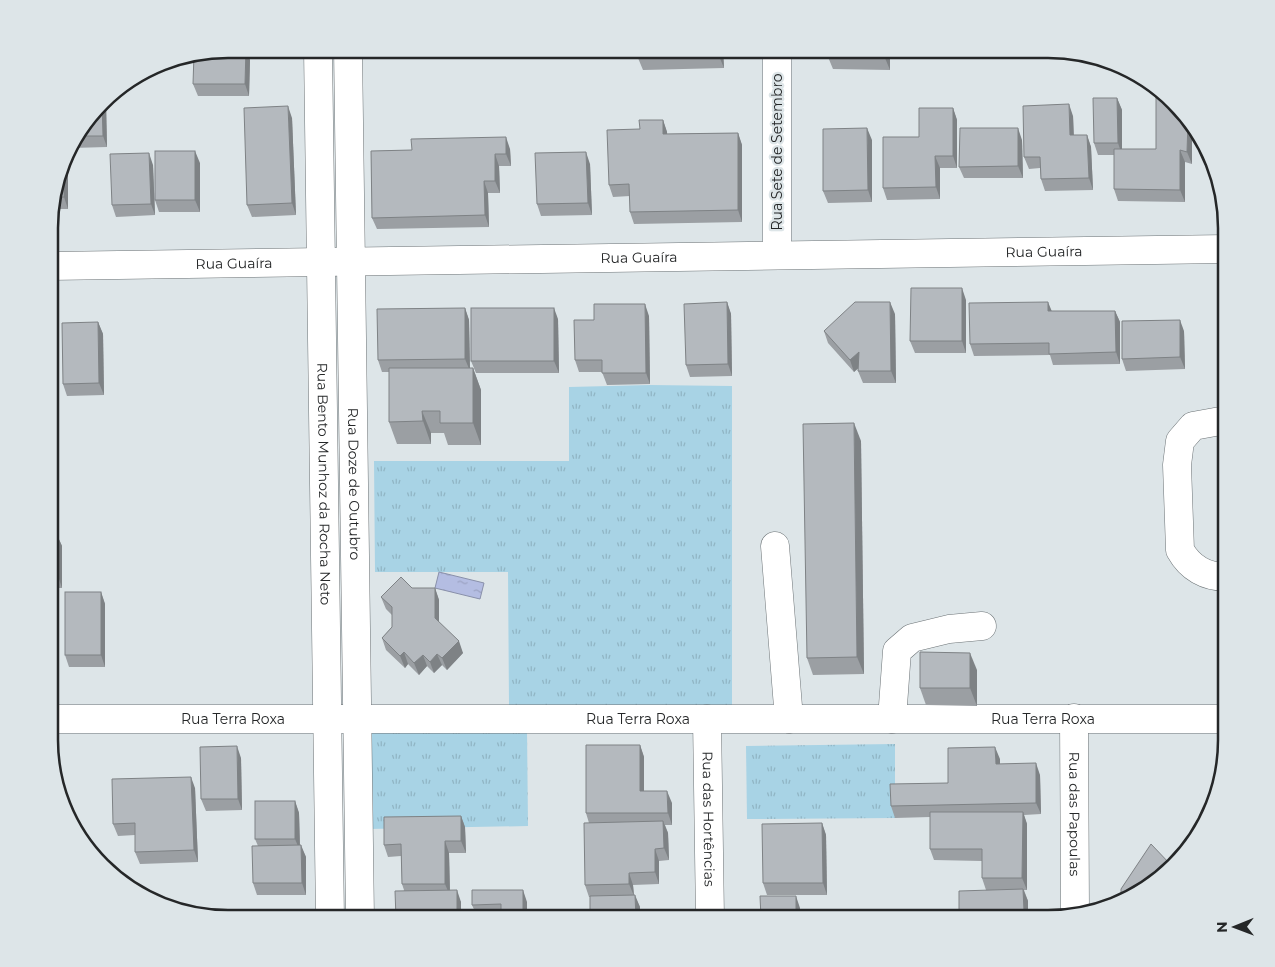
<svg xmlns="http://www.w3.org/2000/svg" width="1275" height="967" viewBox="0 0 1275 967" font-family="Montserrat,sans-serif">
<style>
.grass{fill:url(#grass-tufts)}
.water{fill:url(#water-ripples);stroke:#8990aa}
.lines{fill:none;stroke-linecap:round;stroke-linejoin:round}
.minor-casing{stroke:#6c7376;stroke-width:29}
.minor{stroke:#fff;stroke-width:28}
.wall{fill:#9b9fa3}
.shaded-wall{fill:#7e8285}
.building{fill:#b4b9be;stroke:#7e8285}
.labels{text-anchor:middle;stroke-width:4.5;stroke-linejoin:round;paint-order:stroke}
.street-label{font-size:14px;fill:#252728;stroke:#dde5e8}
.rim{fill:none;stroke:#252728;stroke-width:2.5}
</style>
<defs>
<pattern id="grass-tufts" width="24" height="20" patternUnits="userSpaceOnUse" patternTransform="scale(1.25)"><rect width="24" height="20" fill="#a8d3e5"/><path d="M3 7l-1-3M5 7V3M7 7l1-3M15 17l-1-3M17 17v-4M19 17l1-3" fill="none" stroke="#90b5c4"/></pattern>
<pattern id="water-ripples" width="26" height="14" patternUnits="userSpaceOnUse" patternTransform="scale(1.25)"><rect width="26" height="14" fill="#b4bde2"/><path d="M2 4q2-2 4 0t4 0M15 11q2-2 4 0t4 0" fill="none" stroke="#9ba2c2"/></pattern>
</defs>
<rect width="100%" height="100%" fill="#dde5e8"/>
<!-- grass -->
<g class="grass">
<polygon points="650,385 732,386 732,706 509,706 508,572 375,572 374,461 569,461 569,387"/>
<polygon points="527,728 528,826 369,829 368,730"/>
<polygon points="895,744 895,818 747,819 746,746"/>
</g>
<!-- water -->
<polygon class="water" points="439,572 484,583 480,599 435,588"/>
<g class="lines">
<!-- minor casing -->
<g class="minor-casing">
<g id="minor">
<path id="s1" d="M318,49L330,918"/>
<path id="s2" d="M348,49L360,918"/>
<polyline points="777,49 777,255"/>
<path id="s3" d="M50,266L1226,249"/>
<polyline points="775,546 789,719"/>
<path d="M1226,577C1206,577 1190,568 1180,550L1177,465L1180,441L1193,426L1226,420"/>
<path id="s4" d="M1074,718L1075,912"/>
<path id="s5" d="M49,719H1226"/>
<path id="s6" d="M707,719L710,918"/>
<polyline points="892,719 897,651 912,638 949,629 982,626"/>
</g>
</g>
<!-- minor -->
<use href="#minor" class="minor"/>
</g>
<!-- wall -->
<g class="wall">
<polygon points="228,49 253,49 253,55 248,55 250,60 249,96 198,96 193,84"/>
<polygon points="638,49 723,49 724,68 643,70 638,58"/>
<polygon points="890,49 890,70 833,69 828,57"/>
<polygon points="1117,98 1122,110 1122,149 1156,149 1192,128 1192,164 1185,162 1185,202 1118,201 1114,189 1114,155 1098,155 1094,143"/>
<polygon points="105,99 106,102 107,147 72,148 70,145 73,139"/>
<polygon points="953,108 957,120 957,168 940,168 940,199 887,200 883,188 919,137"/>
<polygon points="1073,116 1074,135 1087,135 1091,147 1093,190 1045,191 1041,179 1040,168 1029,169 1024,157"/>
<polygon points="292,118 296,215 252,217 247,205"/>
<polygon points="663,120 667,132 667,134 738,133 742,145 742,222 634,224 630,212 630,196 613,197 609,185 640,129"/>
<polygon points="872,140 872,202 828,203 823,191"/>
<polygon points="1022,140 1023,178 964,178 959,167"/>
<polygon points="510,149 511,166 499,166 500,193 488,193 489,227 377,229 372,218 371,151"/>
<polygon points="67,154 68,156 68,209 50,209 50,204"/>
<polygon points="200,163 200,212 159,212 155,200"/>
<polygon points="590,164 592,215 541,216 537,204"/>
<polygon points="153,165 155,215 116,217 112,205"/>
<polygon points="966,300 966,353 915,353 910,341"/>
<polygon points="727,302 731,314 732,376 690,377 686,365"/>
<polygon points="465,308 469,320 470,368 473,368 481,390 481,445 448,445 444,433 431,433 431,444 397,444 389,422 389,372 382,372 378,360"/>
<polygon points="1052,311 1115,311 1120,322 1120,364 1053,365 1050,355 974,356 970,344"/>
<polygon points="895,314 896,383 863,383 858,371 858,368 854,372 828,343 824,331"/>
<polygon points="50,315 58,327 59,364 50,365"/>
<polygon points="649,316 650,384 607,385 602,372 579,372 575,360 594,320"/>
<polygon points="558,319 559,373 476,373 471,361"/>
<polygon points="98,322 103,334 104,395 67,396 63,384"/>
<polygon points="1184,331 1185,369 1126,371 1122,359"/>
<polygon points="861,441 864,674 813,675 807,658"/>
<polygon points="50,535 57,535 62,546 62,588 50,588"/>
<polygon points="412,588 435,588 439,600 439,622 463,653 447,670 442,665 434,673 427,666 419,675 408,664 405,668 386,650 382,638 392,627 392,615 386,609 381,597"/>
<polygon points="101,592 105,604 105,667 69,667 65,655"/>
<polygon points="977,670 977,706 926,705 920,688"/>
<polygon points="640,745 644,757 644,791 672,803 672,825 665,825 668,833 669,860 659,861 659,884 633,885 634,895 640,907 640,918 590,918 590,897 589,897 585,885 589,823 586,813"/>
<polygon points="241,758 242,810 206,811 201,799"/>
<polygon points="1000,759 1000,764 1040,775 1041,814 1024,815 1027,824 1027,890 1024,890 1028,901 1028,911 1040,910 1043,918 959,918 986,890 982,878 982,861 934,860 930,849 930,817 895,818 891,806 948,783"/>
<polygon points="195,788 198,862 140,864 135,852 135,835 118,836 113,824"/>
<polygon points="295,801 299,813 300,845 306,857 306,895 257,895 253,883 258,846 255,839"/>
<polygon points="461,816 465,827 466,853 449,853 450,890 461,902 461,918 396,918 404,890 402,884 401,856 388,857 384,845"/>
<polygon points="822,823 826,835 827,895 767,895 763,883"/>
<polygon points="527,902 527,918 501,918 501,916 477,916 472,905"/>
</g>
<!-- shaded-wall -->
<g class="shaded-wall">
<polygon points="246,49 250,60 249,96 245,84"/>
<polygon points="719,49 723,49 724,68 719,56"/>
<polygon points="886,49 890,49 890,70 885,58"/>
<polygon points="1117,98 1122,110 1122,155 1118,143"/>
<polygon points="105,99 106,102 107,147 103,136 102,102"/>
<polygon points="1069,104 1073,116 1074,147 1070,135"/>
<polygon points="288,106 292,118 296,215 292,203"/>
<polygon points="953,108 957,120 957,168 953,156"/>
<polygon points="663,120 667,132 668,146 663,134"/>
<polygon points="1188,122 1192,128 1192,164 1187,152"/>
<polygon points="867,128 872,140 872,202 868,190"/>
<polygon points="1018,128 1022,140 1023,178 1018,166"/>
<polygon points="738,133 742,145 742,222 738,210"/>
<polygon points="1087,135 1091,147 1093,190 1089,178"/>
<polygon points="506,137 510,149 511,166 506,154"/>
<polygon points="1180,150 1185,162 1185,202 1180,190"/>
<polygon points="195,151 200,163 200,212 195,200"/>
<polygon points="586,152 590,164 592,215 588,203"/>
<polygon points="149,153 153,165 155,215 151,204"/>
<polygon points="67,154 68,156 68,209 64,197 64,164"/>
<polygon points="495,154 499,166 500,193 495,181"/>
<polygon points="935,156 940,168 940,199 936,187"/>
<polygon points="484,181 488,193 489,227 485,215"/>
<polygon points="962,288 966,300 966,353 962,341"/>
<polygon points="727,302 731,314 732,376 728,364"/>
<polygon points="890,302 895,314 896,383 891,371"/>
<polygon points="1048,302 1053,314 1048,311"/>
<polygon points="645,304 649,316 650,384 646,373"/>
<polygon points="465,308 469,320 470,371 465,359"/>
<polygon points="554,308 558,319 559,373 554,361"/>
<polygon points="1115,311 1120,322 1120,364 1116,352"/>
<polygon points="54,315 58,327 59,364 55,353"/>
<polygon points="1180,320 1184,331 1185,369 1180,357"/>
<polygon points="98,322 103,334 104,395 99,383"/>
<polygon points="859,352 863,364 854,372 850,360"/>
<polygon points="473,368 481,390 481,445 473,423"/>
<polygon points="422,411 431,433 431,444 423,421"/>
<polygon points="854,423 861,441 864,674 857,657"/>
<polygon points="57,535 62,546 62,588 58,576"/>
<polygon points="435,588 439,600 439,630 435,618"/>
<polygon points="101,592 105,604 105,667 101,655"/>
<polygon points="459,641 463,653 447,670 442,658"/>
<polygon points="404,652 408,664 405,668 400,656"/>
<polygon points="970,653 977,670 977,706 970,688"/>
<polygon points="437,654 442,665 434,673 430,662"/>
<polygon points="423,655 427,666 419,675 414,663"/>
<polygon points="640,745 644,757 644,803 640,791"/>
<polygon points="237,746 241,758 242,810 238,799"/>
<polygon points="995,747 1000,759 1000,776 996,764"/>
<polygon points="1036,763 1040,775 1041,814 1036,803"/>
<polygon points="191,777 195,788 198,862 194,850"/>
<polygon points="667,791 672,803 672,825 668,813"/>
<polygon points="295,801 299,813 300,851 295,839"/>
<polygon points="1023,812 1027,824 1027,890 1022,878"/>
<polygon points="461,816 465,827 466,853 461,841"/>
<polygon points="663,821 668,833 669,860 664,848"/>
<polygon points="822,823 826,835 827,895 823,883"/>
<polygon points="445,841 449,853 450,896 445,884"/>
<polygon points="301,845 306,857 306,895 302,883"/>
<polygon points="655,849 659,861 659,884 655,872"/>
<polygon points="629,873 633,885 634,896 629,884"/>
<polygon points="1023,889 1028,901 1028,918 1024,911"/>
<polygon points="457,890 461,902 461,918 457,918"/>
<polygon points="523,890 527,902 527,918 523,918"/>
<polygon points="635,895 640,907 640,918 636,918"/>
<polygon points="796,896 800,908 800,918 796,916"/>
<polygon points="1040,910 1043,918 1041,918"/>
</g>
<!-- building -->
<g class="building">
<polygon points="228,49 246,49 245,84 193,84 194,54"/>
<polygon points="638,49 719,49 719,56 638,58"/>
<polygon points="829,49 886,49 885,58 828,57"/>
<polygon points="1156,93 1165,93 1188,122 1187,152 1180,150 1180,190 1114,189 1114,149 1156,149"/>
<polygon points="1093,98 1117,98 1118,143 1094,143"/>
<polygon points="102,102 103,136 75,136"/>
<polygon points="1069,104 1070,135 1087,135 1089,178 1041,179 1040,157 1024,157 1023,106"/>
<polygon points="288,106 292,203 247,205 244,108"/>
<polygon points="919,108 953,108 953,156 935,156 936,187 883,188 883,137 919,137"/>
<polygon points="639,120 663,120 663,134 738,133 738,210 630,212 629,184 609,185 607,130 640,129"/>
<polygon points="867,128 868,190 823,191 823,129"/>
<polygon points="960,128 1018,128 1018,166 959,167"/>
<polygon points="506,137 506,154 495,154 495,181 484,181 485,215 372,218 371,151 412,150 411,139"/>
<rect x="155" y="151" width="40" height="49"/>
<polygon points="586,152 588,203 537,204 535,153"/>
<polygon points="149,153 151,204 112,205 110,154"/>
<polygon points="64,164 64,197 53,197"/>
<polygon points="911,288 962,288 962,341 910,341"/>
<polygon points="727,302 728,364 686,365 684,304"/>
<polygon points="855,302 890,302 891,371 858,371 859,352 850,360 824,331"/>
<polygon points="1048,302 1048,311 1115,311 1116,352 1049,354 1049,343 970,344 969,303"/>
<polygon points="594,304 645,304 646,373 602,373 602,360 575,360 574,320 594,320"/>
<polygon points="465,308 465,359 378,360 377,309"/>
<rect x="471" y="308" width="83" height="53"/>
<polygon points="50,315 54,315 55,353 50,353"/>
<polygon points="1180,320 1180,357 1122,359 1122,321"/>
<polygon points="98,322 99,383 63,384 62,323"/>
<polygon points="389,368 473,368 473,423 440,423 440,411 422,411 423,421 389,422"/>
<polygon points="854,423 857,657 807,658 803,424"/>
<polygon points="50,535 57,535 58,576 50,576"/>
<polygon points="401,577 412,588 435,588 435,618 459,641 442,658 437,654 430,662 423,655 414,663 404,652 400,656 382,638 392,627 392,607 381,597"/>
<rect x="65" y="592" width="36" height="63"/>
<polygon points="920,652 970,653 970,688 920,688"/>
<polygon points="1221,732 1226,732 1226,751 1223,765"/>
<polygon points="586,745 640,745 640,791 667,791 668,813 586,813"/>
<polygon points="237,746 238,799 201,799 200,747"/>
<polygon points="995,747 996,764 1036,763 1036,803 891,806 890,784 948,783 948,748"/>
<polygon points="191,777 194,850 135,852 135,823 113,824 112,779"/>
<rect x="255" y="801" width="40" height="38"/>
<polygon points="930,812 1023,812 1022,878 982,878 982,849 930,849"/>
<polygon points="461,816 461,841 445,841 445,884 402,884 401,844 384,845 384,817"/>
<polygon points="663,821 664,848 655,849 655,872 629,873 629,884 585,885 584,823"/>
<polygon points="822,823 823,883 763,883 762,824"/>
<polygon points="1151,844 1171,865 1126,900 1121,901 1121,889"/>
<polygon points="301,845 302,883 253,883 252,846"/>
<polygon points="1023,889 1024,911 1040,910 1041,918 959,918 959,891"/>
<polygon points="457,890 457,918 396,918 395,891"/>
<polygon points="472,890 523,890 523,918 501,918 501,904 472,905"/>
<polygon points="635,895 636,918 590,918 590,896"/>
<polygon points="760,896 796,896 796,916 849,916 849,918 761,918"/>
</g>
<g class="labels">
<!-- street labels -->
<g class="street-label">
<text transform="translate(777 152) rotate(-90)" y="5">Rua Sete de Setembro</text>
<text dy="5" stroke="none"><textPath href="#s3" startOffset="994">Rua Guaíra</textPath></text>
<text dy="5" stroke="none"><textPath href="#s3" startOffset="589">Rua Guaíra</textPath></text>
<text dy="5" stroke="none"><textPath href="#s3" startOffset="184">Rua Guaíra</textPath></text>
<text dy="5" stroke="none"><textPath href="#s1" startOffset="435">Rua Bento Munhoz da Rocha Neto</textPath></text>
<text dy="5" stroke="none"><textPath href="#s2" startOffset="435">Rua Doze de Outubro</textPath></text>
<text dy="5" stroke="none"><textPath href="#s5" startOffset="994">Rua Terra Roxa</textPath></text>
<text dy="5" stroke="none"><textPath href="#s5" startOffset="184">Rua Terra Roxa</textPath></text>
<text dy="5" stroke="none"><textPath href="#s5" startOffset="589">Rua Terra Roxa</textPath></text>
<text dy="5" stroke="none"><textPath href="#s4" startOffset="96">Rua das Papoulas</textPath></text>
<text dy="5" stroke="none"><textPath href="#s6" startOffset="100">Rua das Hortências</textPath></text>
</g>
</g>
<!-- crop -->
<path d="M0 0H1275V967H0ZM228 58H1048A170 170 0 0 1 1218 228V740A170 170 0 0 1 1048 910H228A170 170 0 0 1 58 740V228A170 170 0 0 1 228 58Z" fill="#dde5e8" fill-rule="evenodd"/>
<path class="rim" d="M228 58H1048A170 170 0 0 1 1218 228V740A170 170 0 0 1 1048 910H228A170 170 0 0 1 58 740V228A170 170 0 0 1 228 58Z"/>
<!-- north arrow -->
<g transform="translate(1235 927) rotate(269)" stroke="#dde5e8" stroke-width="4" paint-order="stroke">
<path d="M0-4L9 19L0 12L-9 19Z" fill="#252728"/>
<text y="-8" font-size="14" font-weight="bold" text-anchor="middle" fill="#252728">N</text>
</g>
</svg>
